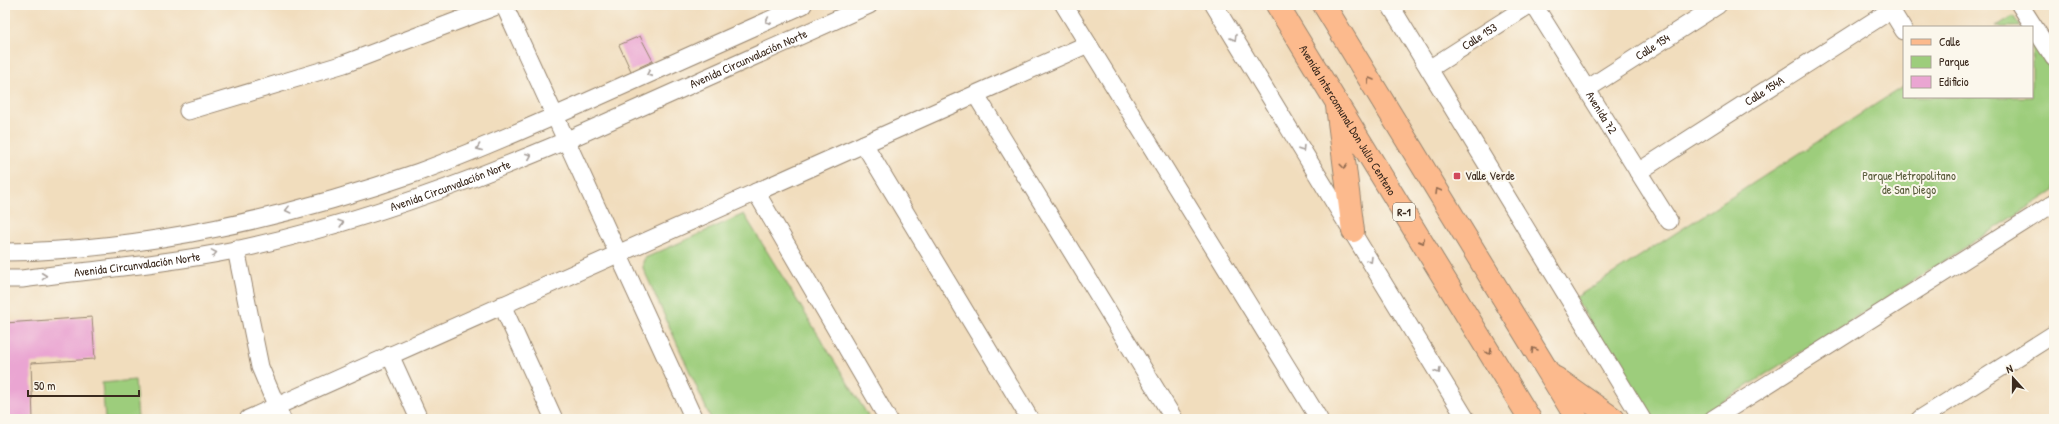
<svg xmlns="http://www.w3.org/2000/svg" width="2059" height="424" viewBox="0 0 2059 424" font-family="'Patrick Hand',sans-serif">
<style>
.green{fill:#9dcd7c;stroke:#6c7c4d}
.building{fill:#eaa5d2}
.lines{fill:none;stroke-linecap:round;stroke-linejoin:round}
.minor-casing{stroke:#96846e;stroke-width:19}
.primary-casing{stroke:#96846e;stroke-width:24}
.minor{stroke:#fff;stroke-width:17}
.primary{stroke:#fcba8d;stroke-width:22}
.oneway{stroke:#a79f9a}
.oneway2{stroke:#926b50}
.poi-dot{fill:#d1495b;stroke:#fbf7ec;stroke-width:1.5}
.labels{text-anchor:middle;stroke-width:4;stroke-linejoin:round;paint-order:stroke}
.shield{fill:#fbf7ec;stroke:#75685c;stroke-width:1}
.shield-label{font-size:11px;font-weight:bold;fill:#3b2a1e}
.street-label{font-size:12px;fill:#3b2a1e;stroke:#fbf7ec}
.poi-label{font-size:12px;fill:#3b2a1e;stroke:#fbf7ec;text-anchor:start}
.park-label{font-size:12px;fill:#585b3a;stroke:#fbf7ec}
</style>
<rect width="100%" height="100%" fill="#fbf7ec"/>
<filter id="ink" filterUnits="userSpaceOnUse"><feTurbulence type="fractalNoise" baseFrequency=".025" numOctaves="2"/><feDisplacementMap in="SourceGraphic" scale="8" xChannelSelector="R" yChannelSelector="G"/><feConvolveMatrix kernelMatrix="1 2 1 2 8 2 1 2 1" color-interpolation-filters="sRGB"/></filter>
<filter id="wash" filterUnits="userSpaceOnUse"><feTurbulence type="fractalNoise" baseFrequency=".012" numOctaves="4" result="noise"/><feDisplacementMap in="SourceGraphic" scale="16" xChannelSelector="R" yChannelSelector="G"/><feGaussianBlur stdDeviation="0.9" result="paint"/><feColorMatrix in="noise" values="0 0 0 0 0 0 0 0 0 0 0 0 0 0 0 0 0 1.4 0 .05"/><feComposite in="paint" operator="in"/></filter>
<g filter="url(#wash)">
<rect width="100%" height="100%" fill="#f1ddbd"/>
<!-- green -->
<g class="green">
<polygon points="2013,16 2021,27 1995,27"/>
<polygon points="2032,43 2041,56 2054,48 2054,191 1695,419 1650,419 1575,298 1904,86 1904,97 2032,97"/>
<polygon points="744,214 870,419 711,419 643,268 643,262 645,258"/>
<polygon points="135,380 138,419 105,419 102,383"/>
</g>
<g id="blocks">
<!-- building -->
<g class="building">
<polygon points="640,36 653,61 631,71 619,45"/>
<polygon points="92,317 95,359 31,363 33,419 5,419 5,323"/>
</g>
</g>
</g>
<g filter="url(#ink)">
<use href="#blocks" fill-opacity="0" stroke="#96846e" stroke-width="1"/>
<g class="lines">
<!-- minor casing -->
<g class="minor-casing">
<g id="minor">
<polyline points="504,5 694,419"/>
<polyline points="1064,5 1319,419"/>
<polyline points="1214,5 1466,419"/>
<polyline points="1390,5 1642,419"/>
<path id="s1" d="M1534,5L1669,221"/>
<polyline points="1888,5 1904,31"/>
<polyline points="2020,5 2054,58"/>
<path id="s2" d="M1429,69L1529,5"/>
<path id="s3" d="M1587,89L1718,5"/>
<polyline points="976,95 1174,419"/>
<polyline points="188,111 344,64 499,5"/>
<polyline points="864,144 1030,419"/>
<path id="s4" d="M1638,172L1891,10"/>
<polyline points="756,192 888,419"/>
<polyline points="236,249 260,367 282,419"/>
<path d="M5,252C142,251 290,217 419,172C481,149 542,122 602,95C669,65 736,35 803,5"/>
<path id="s5" d="M5,279H22C93,270 165,264 235,250C349,226 459,186 565,141L869,5"/>
<polyline points="502,305 554,419"/>
<polyline points="390,355 419,419"/>
<polyline points="248,419 1088,44"/>
<polyline points="1713,419 2054,203"/>
<polyline points="1920,419 2054,334"/>
</g>
</g>
<!-- primary casing -->
<g class="primary-casing">
<g id="primary">
<path id="s6" d="M1277,5L1530,419"/>
<polyline points="1324,5 1577,419"/>
<polyline points="1337,106 1353,231"/>
<polyline points="1556,378 1614,419"/>
</g>
</g>
<!-- minor -->
<use href="#minor" class="minor"/>
<!-- primary -->
<use href="#primary" class="primary"/>
</g>
<!-- one-way arrows -->
<defs><path id="oneway-chevron" d="M-2-3.5L2.5 0L-2 3.5" fill="none" stroke-width="1.6" stroke-linecap="round" stroke-linejoin="round"/></defs>
<g class="oneway">
<use href="#oneway-chevron" transform="translate(768 21) rotate(156)"/>
<use href="#oneway-chevron" transform="translate(1234 38) rotate(59)"/>
<use href="#oneway-chevron" transform="translate(649 74) rotate(156)"/>
<use href="#oneway-chevron" transform="translate(479 148) rotate(159)"/>
<use href="#oneway-chevron" transform="translate(1302 149) rotate(58)"/>
<use href="#oneway-chevron" transform="translate(529 156) rotate(-23)"/>
<use href="#oneway-chevron" transform="translate(288 210) rotate(166)"/>
<use href="#oneway-chevron" transform="translate(341 223) rotate(-17)"/>
<use href="#oneway-chevron" transform="translate(214 253) rotate(-10)"/>
<use href="#oneway-chevron" transform="translate(1370 260) rotate(59)"/>
<use href="#oneway-chevron" transform="translate(44 276) rotate(-7)"/>
<use href="#oneway-chevron" transform="translate(1438 371) rotate(59)"/>
</g>
<g class="oneway2">
<use href="#oneway-chevron" transform="translate(1370 80) rotate(-121)"/>
<use href="#oneway-chevron" transform="translate(1344 166) rotate(83)"/>
<use href="#oneway-chevron" transform="translate(1438 191) rotate(-121)"/>
<use href="#oneway-chevron" transform="translate(1422 241) rotate(59)"/>
<use href="#oneway-chevron" transform="translate(1534 350) rotate(-121)"/>
<use href="#oneway-chevron" transform="translate(1489 352) rotate(59)"/>
</g>
</g>
<!-- markers -->
<rect class="poi-dot" x="1453" y="172" width="8" height="8" rx="2"/>
<g class="labels">
<!-- shield labels -->
<rect class="shield" x="1393" y="203" width="22" height="18" rx="3"/>
<g class="shield-label">
<text x="1404" y="216">R-1</text>
</g>
<!-- street labels -->
<g class="street-label">
<text dy="4" stroke="none"><textPath href="#s2" startOffset="60">Calle 153</textPath></text>
<text dy="4" stroke="none"><textPath href="#s3" startOffset="78">Calle 154</textPath></text>
<text dy="4" stroke="none"><textPath href="#s5" startOffset="781">Avenida Circunvalación Norte</textPath></text>
<text dy="4" stroke="none"><textPath href="#s4" startOffset="150">Calle 154A</textPath></text>
<text dy="4" stroke="none"><textPath href="#s1" startOffset="127">Avenida 72</textPath></text>
<text dy="4" stroke="none"><textPath href="#s6" startOffset="135">Avenida Intercomunal Don Julio Centeno</textPath></text>
<text dy="4" stroke="none"><textPath href="#s5" startOffset="457">Avenida Circunvalación Norte</textPath></text>
<text dy="4" stroke="none"><textPath href="#s5" startOffset="133">Avenida Circunvalación Norte</textPath></text>
</g>
<!-- poi labels -->
<g class="poi-label">
<text x="1465" y="180">Valle Verde</text>
</g>
<!-- park labels -->
<g class="park-label">
<text x="1909" y="180">Parque Metropolitano<tspan x="1909" dy="14">de San Diego</tspan></text>
</g>
</g>
<!-- margin -->
<rect width="2059" height="424" fill="none" stroke="#fbf7ec" stroke-width="20"/>
<!-- legend -->
<rect x="1903" y="26" width="130" height="72" fill="#fbf7ec" stroke="#aea59a"/>
<rect x="1911" y="39" width="20" height="6" fill="#fcba8d" stroke="#aea59a"/>
<text x="1939" y="46" font-size="12" fill="#3b2a1e">Calle</text>
<rect x="1911" y="56" width="20" height="12" fill="#9dcd7c" stroke="#aea59a"/>
<text x="1939" y="66" font-size="12" fill="#3b2a1e">Parque</text>
<rect x="1911" y="76" width="20" height="12" fill="#eaa5d2" stroke="#aea59a"/>
<text x="1939" y="86" font-size="12" fill="#3b2a1e">Edificio</text>
<!-- north arrow -->
<g transform="translate(2013 378) rotate(339)" stroke="#fbf7ec" stroke-width="3" paint-order="stroke">
<path d="M0-3L7 15L0 10L-7 15Z" fill="#3b2a1e"/>
<text y="-6" font-size="11" font-weight="bold" text-anchor="middle" fill="#3b2a1e">N</text>
</g>
<!-- scale -->
<path d="M28 390v6h111v-6" fill="none" stroke="#3b2a1e" stroke-width="2"/>
<text x="34" y="390" font-size="12" fill="#3b2a1e" stroke="#fbf7ec" stroke-width="3" paint-order="stroke">50 m</text>
</svg>
